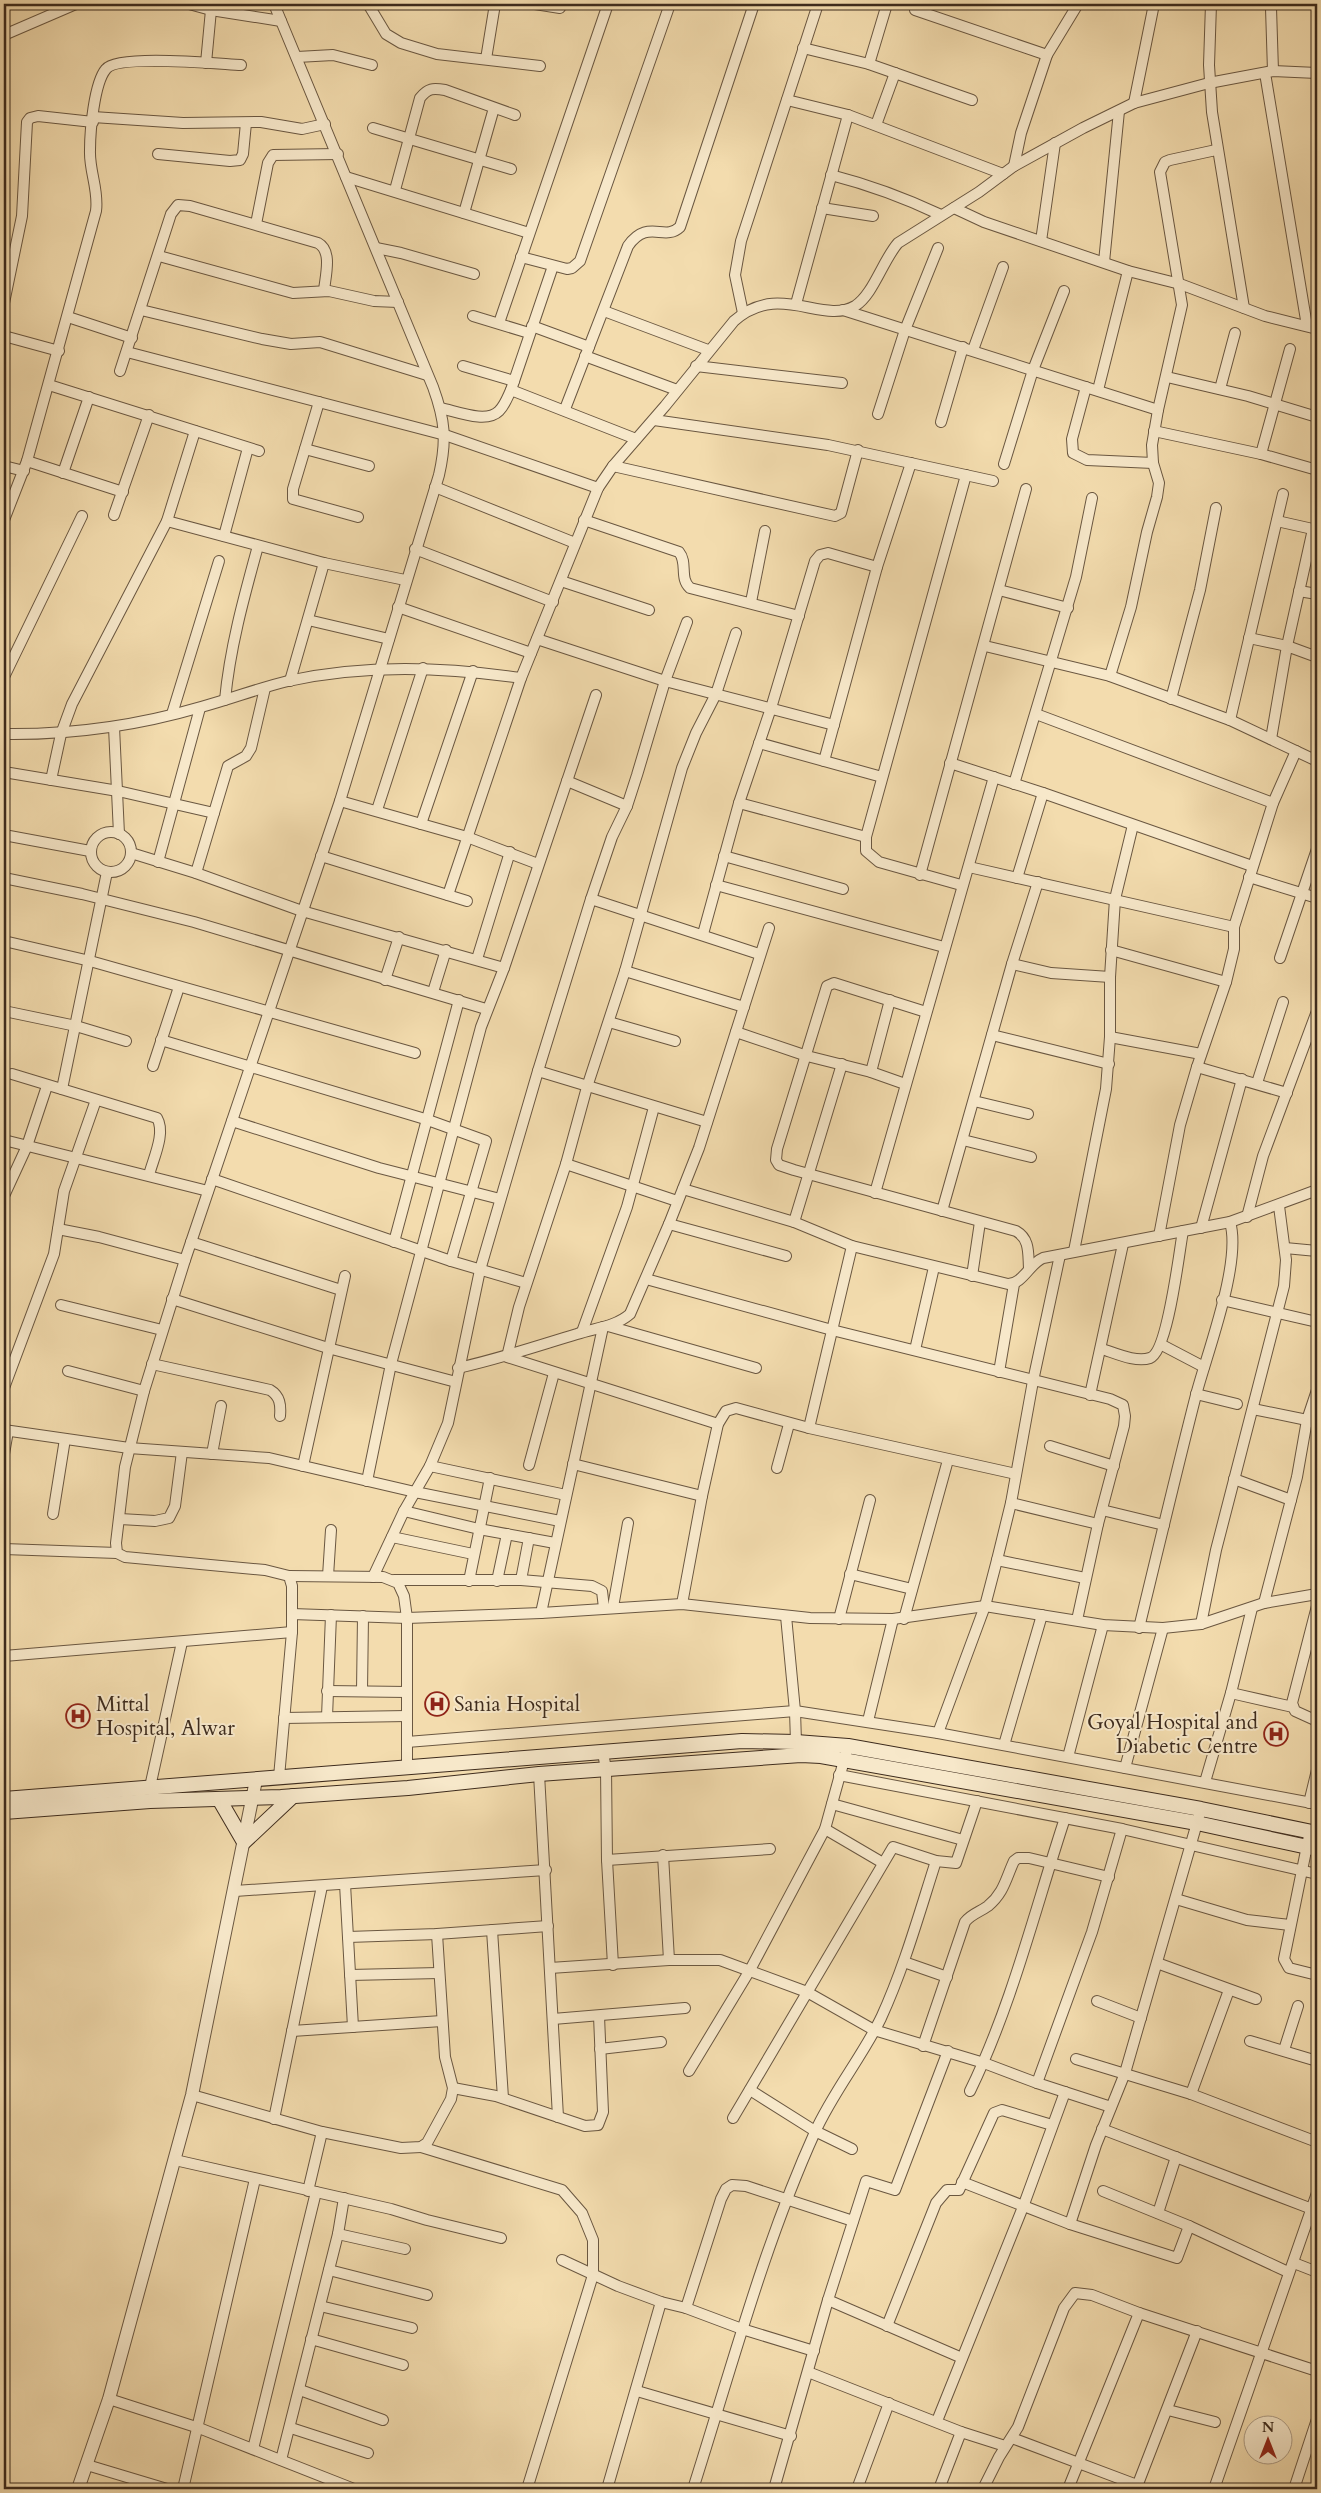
<svg xmlns="http://www.w3.org/2000/svg" width="1321" height="2493" viewBox="0 0 1321 2493" font-family="Cardo,serif">
<style>
.lines{fill:none;stroke-linecap:round;stroke-linejoin:round}
.minor-casing{stroke:#6a5741;stroke-width:12}
.tertiary-casing{stroke:#6a5741;stroke-width:14}
.secondary-casing{stroke:#3d2b1d;stroke-width:16}
.minor{stroke:#f7e8ca;stroke-width:10}
.tertiary{stroke:#f7e8ca;stroke-width:12}
.secondary{stroke:#f7e8ca;stroke-width:14}
.labels{text-anchor:middle;stroke-width:4;stroke-linejoin:round;paint-order:stroke}
.poi-label{font-size:21px;fill:#3d2b1d;stroke:#f7e8ca;text-anchor:start}
</style>
<rect width="100%" height="100%" fill="#f3dcae"/>
<filter id="stains"><feTurbulence type="fractalNoise" baseFrequency=".004" numOctaves="4"/><feColorMatrix values="0 0 0 0 .2 0 0 0 0 .09 0 0 0 0 .02 0 0 0 .5 -.17"/></filter>
<radialGradient id="worn" r=".72"><stop offset=".6" stop-color="#630" stop-opacity="0"/><stop offset="1" stop-color="#630" stop-opacity=".3"/></radialGradient>
<g class="lines">
<!-- minor casing -->
<g class="minor-casing">
<g id="minor">
<polyline points="189,4 211,10 281,21"/>
<path d="M274,4L433,387C445,420 447,440 439,475L340,801L185,1260L144,1391L125,1467L116,1543L117,1553L125,1557L265,1570L289,1576L292,1586V1632L279,1777"/>
<polyline points="368,4 386,34 401,43 437,54 540,66"/>
<polyline points="535,4 560,8"/>
<polyline points="1211,4 1209,65 1212,112 1244,308"/>
<polyline points="1271,8 1273,71"/>
<polyline points="915,10 1047,55"/>
<polyline points="4,35 76,4"/>
<polyline points="803,48 869,64 972,100"/>
<polyline points="297,57 333,55 372,65"/>
<polyline points="486,59 495,4"/>
<polyline points="206,63 211,10"/>
<polyline points="869,64 887,4"/>
<polyline points="1265,73 1307,326"/>
<polyline points="787,100 848,115 1003,174"/>
<polyline points="1134,103 1154,4"/>
<polyline points="93,117 183,123 261,122 302,129 325,124"/>
<polyline points="876,125 895,73"/>
<polyline points="373,128 511,169"/>
<polyline points="158,154 230,161 240,160 243,154 246,123"/>
<polyline points="1014,166 1021,133 1047,55 1078,4"/>
<path d="M831,175C870,185 905,198 941,215"/>
<polyline points="346,177 529,233"/>
<path d="M395,190L420,98C428,88 433,88 445,90L515,115"/>
<polyline points="822,208 873,216"/>
<polyline points="954,208 984,222 1128,271 1180,284 1265,316 1317,329"/>
<polyline points="464,213 494,108"/>
<polyline points="256,224 268,163 273,155 338,154"/>
<polyline points="1041,241 1055,143"/>
<polyline points="376,248 401,253 474,274"/>
<polyline points="159,256 293,293 329,291 374,301 398,302"/>
<polyline points="521,257 567,269 572,268 580,261 670,4"/>
<polyline points="1104,262 1119,111"/>
<polyline points="4,303 22,216 27,122 30,118 38,116 93,122"/>
<polyline points="796,304 848,115"/>
<polyline points="141,310 262,339 291,344 320,342 427,375"/>
<polyline points="843,310 1158,410"/>
<polyline points="604,311 708,350"/>
<polyline points="743,313 735,275 741,241 818,4"/>
<polyline points="473,316 529,333"/>
<polyline points="68,317 132,338"/>
<polyline points="499,323 608,4"/>
<polyline points="532,326 589,347"/>
<polyline points="4,336 59,351"/>
<polyline points="973,350 1003,267"/>
<polyline points="127,352 445,435 598,488"/>
<polyline points="585,356 677,390"/>
<polyline points="463,366 514,381"/>
<polyline points="696,366 842,383"/>
<path d="M120,371L171,214L178,205L190,206L318,243C333,251 325,277 324,291"/>
<polyline points="1167,377 1248,396 1317,417"/>
<polyline points="49,385 259,451"/>
<polyline points="1086,387 1072,439 1073,453 1087,460 1153,463 1152,445 1158,410 1182,305 1160,172 1165,162 1170,160 1216,150"/>
<polyline points="1220,389 1235,333"/>
<polyline points="511,390 636,439"/>
<polyline points="1098,390 1128,271"/>
<polyline points="319,402 293,489 293,499 358,517"/>
<path d="M440,408C456,411 486,424 499,411C505,405 508,396 511,390L553,266"/>
<path d="M565,409L628,246C648,218 664,242 680,227L754,4"/>
<polyline points="878,414 905,330 938,248"/>
<polyline points="654,420 828,445 993,481"/>
<polyline points="941,422 963,347"/>
<polyline points="1154,431 1261,454 1317,470"/>
<polyline points="305,449 369,466"/>
<polyline points="1261,454 1290,349"/>
<polyline points="27,461 123,492"/>
<polyline points="1004,464 1033,370 1064,291"/>
<polyline points="4,466 24,471"/>
<polyline points="613,466 835,516 841,513 858,450"/>
<polyline points="63,473 89,397"/>
<polyline points="435,487 575,543"/>
<polyline points="114,515 149,415"/>
<path d="M4,520L27,461L96,211C99,190 89,171 90,150C90,132 94,83 106,69C118,54 219,64 241,65"/>
<path d="M584,520L679,552C688,563 679,578 690,588L799,616"/>
<polyline points="167,521 324,563 405,580"/>
<polyline points="1277,521 1317,530"/>
<polyline points="224,536 248,448"/>
<polyline points="415,549 553,602"/>
<polyline points="561,581 649,610"/>
<polyline points="999,590 1068,608"/>
<polyline points="1299,591 1317,594"/>
<polyline points="751,602 765,531"/>
<polyline points="398,607 531,653"/>
<polyline points="308,620 389,639"/>
<polyline points="1249,638 1287,646 1317,657"/>
<polyline points="537,639 665,681 834,725"/>
<polyline points="985,646 1110,676 1230,720 1317,761"/>
<polyline points="1110,676 1131,607 1147,532 1157,497 1159,483 1153,463"/>
<polyline points="4,677 82,516"/>
<polyline points="290,681 324,563"/>
<polyline points="1171,699 1200,590 1216,508"/>
<path d="M225,700C230,647 244,597 258,546"/>
<polyline points="172,714 219,561"/>
<polyline points="1036,714 1273,803"/>
<polyline points="1230,720 1283,494"/>
<polyline points="114,727 119,834"/>
<path d="M4,734C72,735 136,726 201,707C231,699 259,688 288,681C366,664 444,667 521,678"/>
<polyline points="1271,739 1287,646 1313,529"/>
<polyline points="759,743 882,777"/>
<polyline points="824,761 877,567 911,463"/>
<polyline points="950,763 1043,793 1252,866"/>
<polyline points="4,772 118,791 214,813"/>
<polyline points="51,780 61,734 72,704 167,521 195,431"/>
<polyline points="567,781 627,806"/>
<polyline points="1014,784 1076,577 1092,498"/>
<polyline points="340,801 467,837 538,864"/>
<polyline points="739,803 866,837 966,475"/>
<polyline points="377,810 423,668"/>
<polyline points="421,824 473,671"/>
<circle cx="111" cy="852" r="20"/>
<polyline points="4,835 90,851"/>
<polyline points="866,837 866,851 879,862 961,885"/>
<polyline points="131,853 196,873 302,911 504,968"/>
<polyline points="321,856 467,901"/>
<polyline points="724,856 843,889"/>
<polyline points="158,862 200,708"/>
<polyline points="969,867 1234,927"/>
<polyline points="196,873 228,766 246,756 251,748 265,688"/>
<polyline points="920,875 1026,489"/>
<polyline points="1249,877 1317,898"/>
<polyline points="4,878 82,894 194,922 486,1009"/>
<polyline points="1017,878 1043,793"/>
<polyline points="716,885 944,947"/>
<path d="M448,895L521,678L598,488L613,466L665,406L734,321C779,281 822,325 855,306C873,295 883,260 898,243L979,192L1014,166L1083,128L1134,103L1209,83L1273,71L1317,73"/>
<polyline points="591,899 759,954"/>
<polyline points="703,934 739,803 771,708 815,561 820,555 828,553 877,567"/>
<polyline points="4,941 90,961 415,1053"/>
<polyline points="1111,950 1226,982"/>
<polyline points="1280,958 1317,849"/>
<polyline points="477,959 510,852"/>
<polyline points="1012,964 1051,973 1110,977"/>
<polyline points="625,971 744,1007"/>
<polyline points="385,980 399,937"/>
<polyline points="433,992 446,950"/>
<polyline points="4,1011 76,1026 126,1041"/>
<path d="M926,1012L834,983L827,986L777,1149L776,1160L779,1165L794,1170L1016,1231C1030,1239 1028,1253 1029,1268"/>
<polyline points="609,1022 675,1041"/>
<polyline points="736,1032 807,1056 871,1072 905,1084"/>
<polyline points="992,1035 1109,1064"/>
<polyline points="1110,1037 1201,1054"/>
<polyline points="161,1040 425,1119 486,1141 451,1261"/>
<polyline points="153,1066 179,987"/>
<polyline points="1197,1067 1287,1093"/>
<polyline points="538,1071 707,1122"/>
<polyline points="871,1072 890,1000"/>
<path d="M12,1074L157,1118C166,1133 153,1159 149,1175"/>
<polyline points="1257,1083 1283,1002"/>
<polyline points="62,1089 107,872"/>
<polyline points="974,1101 1028,1114"/>
<polyline points="232,1121 379,1168 500,1199"/>
<polyline points="4,1140 208,1191"/>
<polyline points="963,1140 1031,1157"/>
<polyline points="566,1164 677,1201"/>
<polyline points="212,1179 451,1261 526,1283"/>
<path d="M683,1189L794,1222L852,1246L1008,1284C1023,1284 1029,1264 1043,1258L1230,1222L1317,1190"/>
<polyline points="875,1193 994,777"/>
<polyline points="4,1196 27,1146 47,1086"/>
<polyline points="942,1211 1012,964 1038,882"/>
<polyline points="1247,1217 1263,1156 1317,1011"/>
<polyline points="794,1222 842,1064"/>
<polyline points="669,1224 786,1256"/>
<polyline points="1201,1228 1242,1079"/>
<polyline points="58,1229 99,1237 185,1260"/>
<polyline points="1159,1236 1180,1125 1197,1067 1226,982 1234,949 1234,927 1273,803 1296,751"/>
<polyline points="191,1242 341,1290"/>
<polyline points="394,1242 459,1000"/>
<polyline points="1285,1248 1317,1251"/>
<polyline points="1074,1251 1106,1089 1110,1037 1110,977 1115,899 1133,825"/>
<polyline points="972,1276 980,1222"/>
<polyline points="646,1279 832,1330 1110,1399 1123,1405 1125,1416 1124,1426 1098,1524 1077,1620"/>
<polyline points="172,1299 328,1348 456,1382"/>
<polyline points="1222,1300 1317,1322"/>
<polyline points="61,1305 162,1330"/>
<polyline points="608,1326 756,1368"/>
<polyline points="582,1332 627,1207 654,1107"/>
<polyline points="1162,1345 1204,1367"/>
<path d="M1102,1349C1115,1353 1136,1363 1150,1358C1168,1352 1179,1252 1183,1231"/>
<polyline points="915,1350 934,1267"/>
<path d="M152,1364L270,1390C280,1396 281,1405 280,1416"/>
<path d="M458,1368C499,1359 537,1346 577,1334C595,1328 615,1327 630,1314L669,1224L699,1148L769,928"/>
<polyline points="68,1371 144,1391"/>
<polyline points="999,1372 1014,1284"/>
<polyline points="4,1388 54,1254 64,1191 96,1100"/>
<polyline points="1196,1394 1237,1404"/>
<polyline points="1090,1395 1123,1244"/>
<polyline points="1253,1409 1307,1420 1317,1424"/>
<polyline points="718,1424 507,1357 519,1307 566,1164 587,1087 625,971 682,768 696,733 716,694 736,633"/>
<polyline points="809,1428 852,1246"/>
<polyline points="4,1430 129,1448 269,1458 415,1492 560,1521"/>
<polyline points="1050,1446 1114,1466"/>
<polyline points="4,1454 8,1431"/>
<polyline points="212,1454 221,1406"/>
<polyline points="573,1464 702,1496"/>
<polyline points="529,1465 554,1373"/>
<polyline points="303,1466 345,1276"/>
<polyline points="430,1466 566,1495"/>
<polyline points="777,1468 789,1424"/>
<polyline points="1234,1479 1291,1500"/>
<polyline points="367,1481 391,1364 481,1027 504,968 596,695"/>
<polyline points="1011,1503 1098,1524"/>
<polyline points="1102,1510 1164,1525"/>
<polyline points="404,1511 479,1529 555,1543"/>
<polyline points="53,1514 65,1439"/>
<polyline points="120,1519 155,1521 169,1518 175,1506 182,1452"/>
<polyline points="392,1537 473,1554"/>
<polyline points="4,1549 117,1553"/>
<polyline points="997,1560 1085,1578"/>
<polyline points="850,1574 912,1589"/>
<polyline points="289,1576 383,1577 398,1583 404,1596 407,1618 407,1768"/>
<polyline points="328,1576 331,1530"/>
<polyline points="373,1577 404,1511 430,1466 448,1423 480,1270 538,1071 591,899 612,837 627,806 637,775 665,681 687,622"/>
<polyline points="394,1580 521,1580 592,1586 602,1591 604,1608"/>
<polyline points="521,1580 529,1538"/>
<polyline points="469,1581 490,1478"/>
<polyline points="497,1581 507,1534"/>
<polyline points="1264,1603 1297,1477 1307,1420 1317,1390"/>
<polyline points="682,1604 702,1496 718,1424 726,1411 736,1408 809,1428 1016,1474"/>
<polyline points="1317,1606 1292,1703 1295,1711 1317,1721"/>
<polyline points="613,1607 628,1523"/>
<polyline points="541,1613 603,1327"/>
<polyline points="292,1614 407,1618 541,1613 682,1604 810,1618 893,1619 985,1606 1103,1625 1163,1628 1201,1624 1264,1603 1317,1594"/>
<polyline points="786,1616 795,1711 796,1742"/>
<polyline points="839,1619 870,1500"/>
<polyline points="904,1619 948,1460"/>
<polyline points="1201,1624 1216,1550 1284,1286 1286,1260 1279,1206"/>
<path d="M1139,1628C1158,1550 1176,1473 1196,1395C1207,1353 1242,1262 1230,1222"/>
<polyline points="4,1656 292,1632"/>
<polyline points="327,1691 407,1692"/>
<polyline points="362,1691 363,1616"/>
<polyline points="1231,1693 1293,1707"/>
<polyline points="327,1717 331,1615"/>
<polyline points="284,1718 407,1716"/>
<polyline points="868,1721 893,1619"/>
<polyline points="938,1733 985,1606 997,1560 1011,1503 1033,1381 1060,1255"/>
<polyline points="407,1742 795,1711 938,1733 1317,1804"/>
<polyline points="1004,1745 1042,1615"/>
<polyline points="603,1753 606,1769 607,1860 613,1965"/>
<polyline points="1068,1757 1103,1625"/>
<polyline points="1125,1768 1163,1628"/>
<polyline points="539,1774 558,2117"/>
<polyline points="839,1775 1122,1829 1317,1874"/>
<polyline points="1205,1782 1231,1693 1252,1608"/>
<polyline points="150,1787 182,1642"/>
<polyline points="1309,1803 1317,1770"/>
<polyline points="832,1804 963,1840"/>
<polyline points="825,1829 883,1863"/>
<polyline points="1310,1831 1284,1959 1289,1968 1317,1975"/>
<polyline points="663,1855 669,1960"/>
<polyline points="607,1860 770,1849"/>
<polyline points="345,1884 353,2027"/>
<polyline points="235,1891 546,1870"/>
<polyline points="1176,1899 1247,1920 1290,1925"/>
<polyline points="492,1930 503,2098"/>
<polyline points="348,1937 437,1934 548,1926"/>
<polyline points="904,1962 947,1977"/>
<polyline points="1157,1963 1256,1999"/>
<polyline points="550,1968 669,1960 720,1960 807,1992 874,2030 984,2063 1037,2083 1111,2107"/>
<polyline points="350,1975 439,1973"/>
<polyline points="1097,2001 1141,2018"/>
<polyline points="553,2019 685,2008"/>
<polyline points="292,2031 442,2021"/>
<polyline points="1250,2041 1317,2061"/>
<path d="M923,2046L965,1922C971,1914 980,1912 988,1906C1004,1893 1006,1878 1014,1861L1018,1858H1029L1109,1877"/>
<polyline points="600,2049 661,2042"/>
<polyline points="1284,2050 1298,2006"/>
<polyline points="1076,2059 1191,2094 1317,2142"/>
<polyline points="689,2071 750,1970 825,1829 848,1746"/>
<polyline points="1037,2083 1092,1932 1122,1829"/>
<polyline points="453,2088 496,2096 585,2126 598,2125 603,2112 599,2016"/>
<polyline points="750,2090 815,2131 852,2149"/>
<path d="M970,2091C1012,2005 1035,1909 1065,1818"/>
<polyline points="1191,2094 1229,1990"/>
<polyline points="192,2095 322,2132 401,2148 421,2147 427,2143 451,2099 453,2088 445,2057 437,1934"/>
<polyline points="733,2118 893,1847 936,1861 956,1863 977,1801"/>
<polyline points="274,2119 322,1886"/>
<polyline points="1102,2129 1312,2209"/>
<polyline points="421,2147 562,2190 582,2213 593,2240 593,2275 527,2489"/>
<polyline points="175,2160 391,2209 427,2220 501,2238"/>
<polyline points="962,2182 1070,2224 1177,2258 1189,2226"/>
<polyline points="308,2191 322,2132"/>
<polyline points="1103,2191 1189,2226 1288,2272"/>
<polyline points="1158,2213 1176,2157"/>
<polyline points="1070,2224 1096,2145 1125,2073 1201,1809"/>
<polyline points="338,2234 405,2249"/>
<polyline points="562,2260 618,2286 661,2302 686,2308 742,2329 814,2351"/>
<polyline points="1294,2263 1317,2272"/>
<polyline points="329,2270 427,2295"/>
<polyline points="828,2300 962,2358"/>
<polyline points="320,2306 412,2328"/>
<polyline points="686,2308 721,2199 726,2189 732,2185 746,2186 853,2221"/>
<polyline points="887,2326 936,2203 947,2190 959,2190 994,2113 1002,2110 1052,2125"/>
<polyline points="311,2339 403,2365"/>
<polyline points="808,2372 961,2432 1005,2446"/>
<polyline points="300,2390 383,2420"/>
<polyline points="637,2391 791,2436"/>
<polyline points="109,2399 199,2428 354,2489"/>
<polyline points="1168,2410 1215,2422"/>
<polyline points="937,2421 1023,2207 1065,2092"/>
<polyline points="291,2428 368,2453"/>
<polyline points="1012,2438 1137,2485"/>
<polyline points="253,2449 316,2192"/>
<polyline points="281,2460 338,2234 344,2198"/>
<polyline points="87,2465 167,2489"/>
<polyline points="183,2489 255,2179"/>
<polyline points="607,2489 661,2302"/>
<path d="M693,2489C731,2370 763,2247 815,2132C833,2092 862,2057 881,2018C904,1968 919,1914 936,1861"/>
<polyline points="774,2489 828,2300 866,2181 895,2190 948,2051"/>
<polyline points="857,2489 889,2403"/>
<polyline points="939,2489 961,2432"/>
<polyline points="983,2489 999,2457 1018,2427 1064,2308 1075,2293 1092,2295 1139,2313 1317,2371"/>
<polyline points="1068,2489 1139,2313"/>
<polyline points="1136,2489 1197,2331"/>
<polyline points="1214,2489 1317,2193"/>
<polyline points="1294,2489 1317,2419"/>
</g>
</g>
<!-- tertiary casing -->
<g class="tertiary-casing">
<polyline id="tertiary" points="78,2489 109,2399 192,2095 256,1780"/>
</g>
<!-- secondary casing -->
<g class="secondary-casing">
<g id="secondary">
<polyline points="4,1799 742,1741 796,1742 848,1746 1201,1809 1317,1833"/>
<polyline points="219,1799 244,1842 293,1796"/>
<polyline points="4,1812 150,1801 281,1797 408,1788 539,1774 801,1755 821,1756 1197,1823 1317,1849"/>
</g>
</g>
<!-- minor -->
<use href="#minor" class="minor"/>
<!-- tertiary -->
<use href="#tertiary" class="tertiary"/>
<!-- secondary -->
<use href="#secondary" class="secondary"/>
</g>
<!-- icons -->
<defs>
<g id="hospital-ring" transform="scale(1.25)"><circle r="9.5" fill="#f7e8ca" stroke="#8f2418" stroke-width="1.5"/><path d="M-5-5h3v3.5h4V-5h3V5h-3V1.5h-4V5h-3Z" fill="#8f2418"/></g>
</defs>
<g fill-rule="evenodd">
<use href="#hospital-ring" x="437" y="1704"/>
<use href="#hospital-ring" x="78" y="1716"/>
<use href="#hospital-ring" x="1276" y="1734"/>
</g>
<g class="labels">
<!-- poi labels -->
<g class="poi-label">
<text x="96" y="1711">Mittal<tspan x="96" dy="24">Hospital, Alwar</tspan></text>
<text x="454" y="1711">Sania Hospital</text>
<text x="1258" y="1729" text-anchor="end">Goyal Hospital and<tspan x="1258" dy="24">Diabetic Centre</tspan></text>
</g>
</g>
<!-- margin -->
<rect width="1321" height="2493" fill="none" stroke="#f3dcae" stroke-width="20"/>
<rect x="5" y="5" width="1311" height="2483" fill="none" stroke="#3d2b1d" stroke-width="2.5"/>
<rect x="10" y="10" width="1301" height="2473" fill="none" stroke="#3d2b1d"/>
<!-- north arrow -->
<g transform="translate(1268 2440)"><circle r="24" fill="#f7e8ca" stroke="#ad9c85"/>
<path d="M0-4L9 19L0 12L-9 19Z" fill="#8f2418"/>
<text y="-8" font-size="14" font-weight="bold" text-anchor="middle" fill="#3d2b1d">N</text>
</g>
<rect width="100%" height="100%" filter="url(#stains)"/>
<rect width="100%" height="100%" fill="url(#worn)"/>
</svg>
